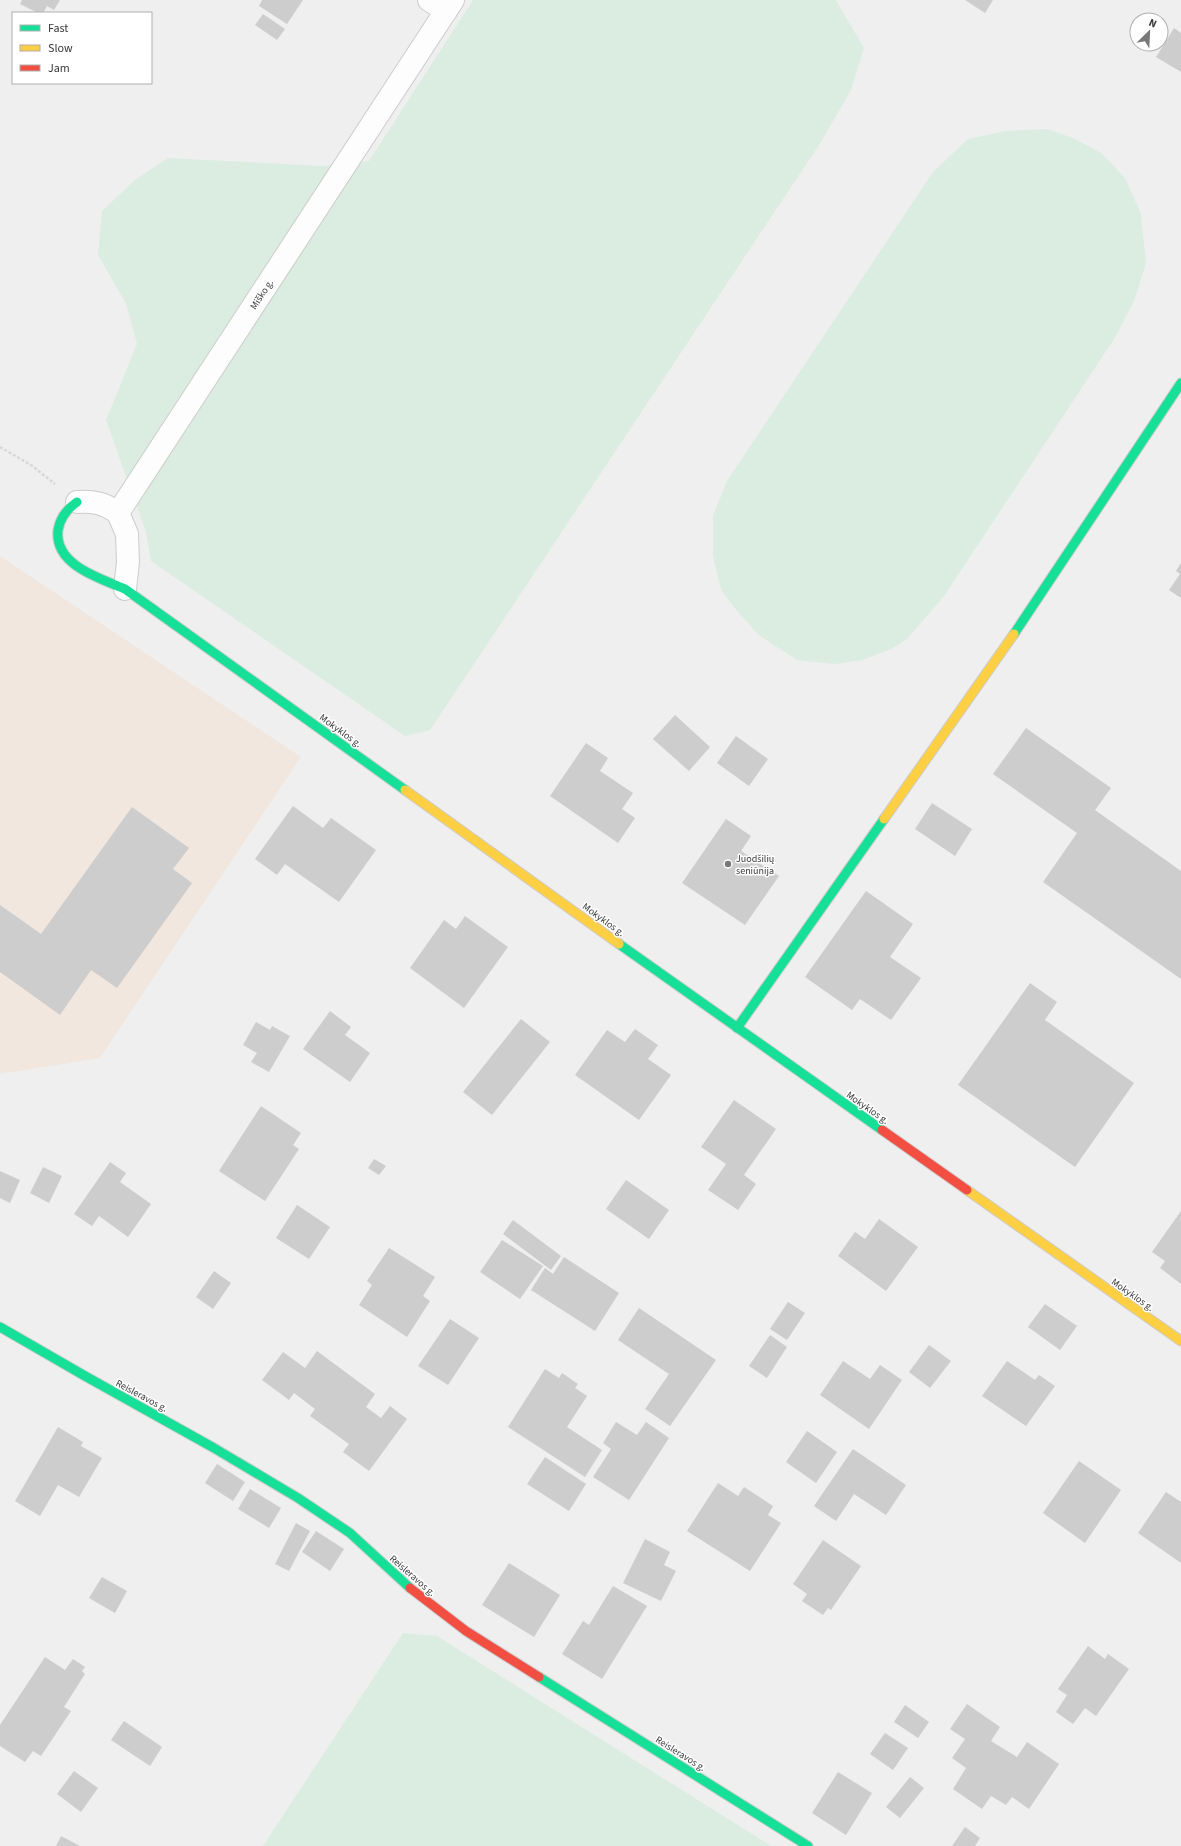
<svg xmlns="http://www.w3.org/2000/svg" width="1181" height="1846" viewBox="0 0 1181 1846" font-family="'Source Sans 3',sans-serif">
<style>
.education{fill:#f1e7de}
.green{fill:#daede0}
.building{fill:#cdcdce}
.lines{fill:none;stroke-linecap:round;stroke-linejoin:round}
.street-casing{stroke:#cccccd;stroke-width:24}
.fast-casing{stroke:#cccccd;stroke-width:11}
.slow-casing{stroke:#cccccd;stroke-width:11}
.jam-casing{stroke:#cccccd;stroke-width:11}
.path{stroke:#d7d7d7;stroke-width:2.5;stroke-dasharray:3 2;stroke-linecap:butt}
.street{stroke:#fdfdfd;stroke-width:22}
.fast{stroke:#16e098;stroke-width:9}
.slow{stroke:#ffcf43;stroke-width:9}
.jam{stroke:#f24e42;stroke-width:9}
.poi-dot{fill:#787879;stroke:#fff;stroke-width:1.5}
.labels{text-anchor:middle;stroke-width:3;stroke-linejoin:round;paint-order:stroke}
.street-label{font-size:10px;fill:#383839;stroke:#fff}
.poi-label{font-size:10px;fill:#383839;stroke:#fff;text-anchor:start}
</style>
<rect width="100%" height="100%" fill="#efeff0"/>
<!-- education -->
<polygon class="education" points="0,556 301,757 100,1058 0,1074"/>
<!-- green -->
<g class="green">
<polygon points="473,0 836,0 864,48 851,90 821,142 430,730 405,736 151,561 146,532 106,420 137,344 126,303 98,255 102,211 135,180 168,158 321,166 369,161"/>
<polygon points="1047,129 1073,138 1101,153 1125,178 1141,214 1146,263 1134,301 1116,336 944,596 907,639 891,649 862,660 835,664 797,660 760,636 737,611 721,590 713,556 713,516 727,481 933,172 968,139 1006,131"/>
<polygon points="403,1633 437,1636 771,1846 263,1846"/>
</g>
<!-- building -->
<g class="building">
<polygon points="22,0 60,0 54,10 47,6 43,13 38,13 20,4"/>
<polygon points="262,0 303,0 287,24 259,6"/>
<polygon points="965,0 993,0 985,13"/>
<polygon points="263,14 285,29 277,40 255,25"/>
<polygon points="1174,28 1181,33 1181,72 1156,57"/>
<polygon points="1181,563 1181,598 1169,590 1180,574 1176,571"/>
<polygon points="675,715 710,747 689,771 653,739"/>
<polygon points="1026,728 1111,788 1095,810 1181,871 1181,979 1043,882 1077,833 993,774"/>
<polygon points="736,736 768,759 749,786 717,763"/>
<polygon points="586,743 608,758 600,771 633,793 622,809 635,818 618,843 550,796"/>
<polygon points="932,803 972,829 955,856 915,829"/>
<polygon points="293,806 323,828 331,818 376,850 339,902 285,864 277,875 255,859"/>
<polygon points="132,807 189,848 173,869 192,883 117,988 91,970 60,1015 0,972 0,905 41,934"/>
<polygon points="726,819 751,836 741,851 779,876 745,925 682,883"/>
<polygon points="866,891 913,924 890,957 921,978 891,1020 860,999 852,1010 805,977"/>
<polygon points="465,916 508,947 464,1008 410,968 444,920 456,929"/>
<polygon points="1030,983 1057,1002 1045,1020 1134,1083 1075,1167 958,1085"/>
<polygon points="330,1011 351,1027 345,1035 370,1053 350,1082 303,1049"/>
<polygon points="521,1019 550,1042 492,1115 463,1092"/>
<polygon points="256,1022 270,1030 272,1026 290,1036 269,1072 251,1062 257,1053 243,1045"/>
<polygon points="635,1029 658,1045 648,1059 671,1075 639,1120 575,1075 607,1030 625,1042"/>
<polygon points="734,1100 776,1129 744,1175 756,1184 738,1210 708,1190 726,1164 701,1147"/>
<polygon points="261,1106 301,1133 293,1145 299,1149 265,1201 219,1171"/>
<polygon points="374,1159 386,1166 379,1175 368,1168"/>
<polygon points="110,1162 126,1173 120,1182 151,1204 128,1237 99,1216 92,1226 74,1214"/>
<polygon points="43,1167 62,1176 49,1203 30,1193"/>
<polygon points="0,1171 20,1180 10,1203 0,1198"/>
<polygon points="626,1180 669,1210 649,1239 606,1209"/>
<polygon points="297,1205 330,1227 309,1259 276,1238"/>
<polygon points="1181,1211 1181,1284 1160,1268 1165,1261 1152,1252"/>
<polygon points="879,1219 918,1247 886,1291 838,1256 855,1232 865,1239"/>
<polygon points="513,1220 561,1256 551,1270 503,1234"/>
<polygon points="502,1240 543,1266 520,1299 480,1272"/>
<polygon points="389,1248 435,1277 423,1296 430,1301 407,1337 359,1305 372,1285 367,1281"/>
<polygon points="564,1257 619,1293 595,1331 531,1290 545,1268 553,1274"/>
<polygon points="214,1271 231,1283 213,1309 196,1297"/>
<polygon points="788,1302 805,1313 787,1340 770,1329"/>
<polygon points="1045,1304 1077,1326 1060,1350 1028,1327"/>
<polygon points="639,1308 716,1360 670,1426 645,1409 669,1374 618,1340"/>
<polygon points="450,1319 479,1338 448,1385 418,1366"/>
<polygon points="770,1335 787,1347 767,1378 749,1366"/>
<polygon points="929,1345 951,1361 930,1388 909,1372"/>
<polygon points="317,1351 375,1394 366,1407 381,1418 390,1406 407,1419 369,1471 343,1452 349,1444 310,1416 315,1409 294,1393 289,1400 262,1380 283,1352 305,1368"/>
<polygon points="843,1361 870,1379 880,1365 902,1380 869,1429 820,1395"/>
<polygon points="1007,1361 1035,1380 1039,1375 1055,1386 1026,1426 982,1396"/>
<polygon points="545,1369 559,1378 562,1373 578,1384 575,1388 587,1396 567,1427 602,1450 585,1477 508,1427"/>
<polygon points="616,1422 637,1435 646,1422 669,1438 629,1500 593,1477 611,1449 603,1443"/>
<polygon points="58,1427 83,1442 81,1446 102,1458 79,1497 58,1485 40,1516 15,1501"/>
<polygon points="807,1431 837,1452 816,1483 786,1462"/>
<polygon points="853,1449 906,1485 886,1515 854,1494 836,1521 814,1506"/>
<polygon points="545,1457 586,1484 569,1511 527,1484"/>
<polygon points="1079,1461 1121,1490 1085,1543 1043,1513"/>
<polygon points="217,1464 245,1482 233,1501 205,1483"/>
<polygon points="718,1483 738,1496 744,1487 773,1506 768,1515 781,1523 750,1571 687,1531"/>
<polygon points="250,1489 281,1508 269,1528 238,1509"/>
<polygon points="1166,1492 1181,1502 1181,1563 1138,1533"/>
<polygon points="296,1523 310,1531 289,1571 275,1564"/>
<polygon points="316,1531 344,1549 330,1571 302,1552"/>
<polygon points="645,1539 670,1552 664,1565 676,1571 661,1601 623,1583"/>
<polygon points="823,1540 861,1566 831,1610 828,1608 823,1615 802,1601 807,1594 793,1584"/>
<polygon points="509,1563 560,1595 534,1637 482,1605"/>
<polygon points="102,1577 127,1591 115,1613 89,1598"/>
<polygon points="613,1586 647,1606 602,1679 562,1654 583,1621 589,1625"/>
<polygon points="1088,1646 1105,1659 1108,1654 1129,1669 1096,1716 1085,1708 1073,1724 1056,1712 1067,1695 1058,1689"/>
<polygon points="45,1657 65,1670 73,1659 85,1667 82,1671 85,1674 64,1707 71,1711 41,1756 33,1751 25,1762 0,1746 0,1725"/>
<polygon points="967,1704 1000,1727 991,1741 1017,1757 1027,1742 1059,1764 1029,1809 1012,1797 1006,1805 991,1796 982,1809 953,1789 966,1768 952,1758 965,1739 950,1729"/>
<polygon points="905,1705 929,1722 918,1738 894,1722"/>
<polygon points="124,1721 162,1747 150,1766 111,1740"/>
<polygon points="885,1733 908,1748 893,1770 870,1754"/>
<polygon points="74,1771 98,1788 81,1812 57,1794"/>
<polygon points="838,1772 872,1793 846,1835 812,1813"/>
<polygon points="910,1777 924,1788 900,1818 886,1807"/>
<polygon points="965,1827 980,1838 975,1846 952,1846"/>
<polygon points="61,1836 80,1846 56,1846"/>
</g>
<g class="lines">
<!-- street casing -->
<g class="street-casing">
<g id="street">
<polyline points="429,0 446,11"/>
<path d="M77,502C94,501 104,503 118,513"/>
<polyline points="125,589 128,562 127,534 118,513 453,0"/>
</g>
</g>
<!-- fast casing -->
<g class="fast-casing">
<g id="fast">
<path d="M77,502C67,509 60,518 58,530C54,565 99,578 125,589L405,790"/>
<polyline points="1014,634 1181,383"/>
<polyline points="619,944 882,1130"/>
<polyline points="737,1028 884,819"/>
<polyline points="0,1327 85,1376 214,1448 298,1498 350,1533 410,1588"/>
<polyline points="539,1677 808,1846"/>
</g>
</g>
<!-- slow casing -->
<g class="slow-casing">
<g id="slow">
<polyline points="405,790 619,944"/>
<polyline points="884,819 1014,634"/>
<polyline points="967,1190 1181,1341"/>
</g>
</g>
<!-- jam casing -->
<g class="jam-casing">
<g id="jam">
<polyline points="882,1130 967,1190"/>
<polyline points="410,1588 466,1631 539,1677"/>
</g>
</g>
<!-- path -->
<polyline class="path" points="0,447 31,465 55,484"/>
<!-- street -->
<use href="#street" class="street"/>
<!-- fast -->
<use href="#fast" class="fast"/>
<!-- slow -->
<use href="#slow" class="slow"/>
<!-- jam -->
<use href="#jam" class="jam"/>
</g>
<!-- markers -->
<circle class="poi-dot" cx="728" cy="864" r="4"/>
<g class="labels">
<!-- street labels -->
<g class="street-label">
<text transform="translate(261 294) rotate(-57)" y="4">Miško g.</text>
<text transform="translate(341 730) rotate(36)" y="4">Mokyklos g.</text>
<text transform="translate(604 919) rotate(36)" y="4">Mokyklos g.</text>
<text transform="translate(868 1107) rotate(35)" y="4">Mokyklos g.</text>
<text transform="translate(1133 1294) rotate(35)" y="4">Mokyklos g.</text>
<text transform="translate(142 1395) rotate(28)" y="4">Reisleravos g.</text>
<text transform="translate(413 1575) rotate(41)" y="4">Reisleravos g.</text>
<text transform="translate(681 1753) rotate(32)" y="4">Reisleravos g.</text>
</g>
<!-- poi labels -->
<g class="poi-label">
<text x="736" y="862">Juodšilių<tspan x="736" dy="12">seniūnija</tspan></text>
</g>
</g>
<!-- legend -->
<rect x="12" y="12" width="140" height="72" fill="#ffffff" stroke="#afafb0"/>
<rect x="20" y="25" width="20" height="6" fill="#16e098" stroke="#afafb0"/>
<text x="48" y="32" font-size="12" fill="#383839">Fast</text>
<rect x="20" y="45" width="20" height="6" fill="#ffcf43" stroke="#afafb0"/>
<text x="48" y="52" font-size="12" fill="#383839">Slow</text>
<rect x="20" y="65" width="20" height="6" fill="#f24e42" stroke="#afafb0"/>
<text x="48" y="72" font-size="12" fill="#383839">Jam</text>
<!-- north arrow -->
<g transform="translate(1149 32) rotate(24)"><circle r="19" fill="#ffffff" stroke="#afafb0"/>
<path d="M0-3L7 15L0 10L-7 15Z" fill="#787879"/>
<text y="-6" font-size="11" font-weight="bold" text-anchor="middle" fill="#383839">N</text>
</g>
</svg>
